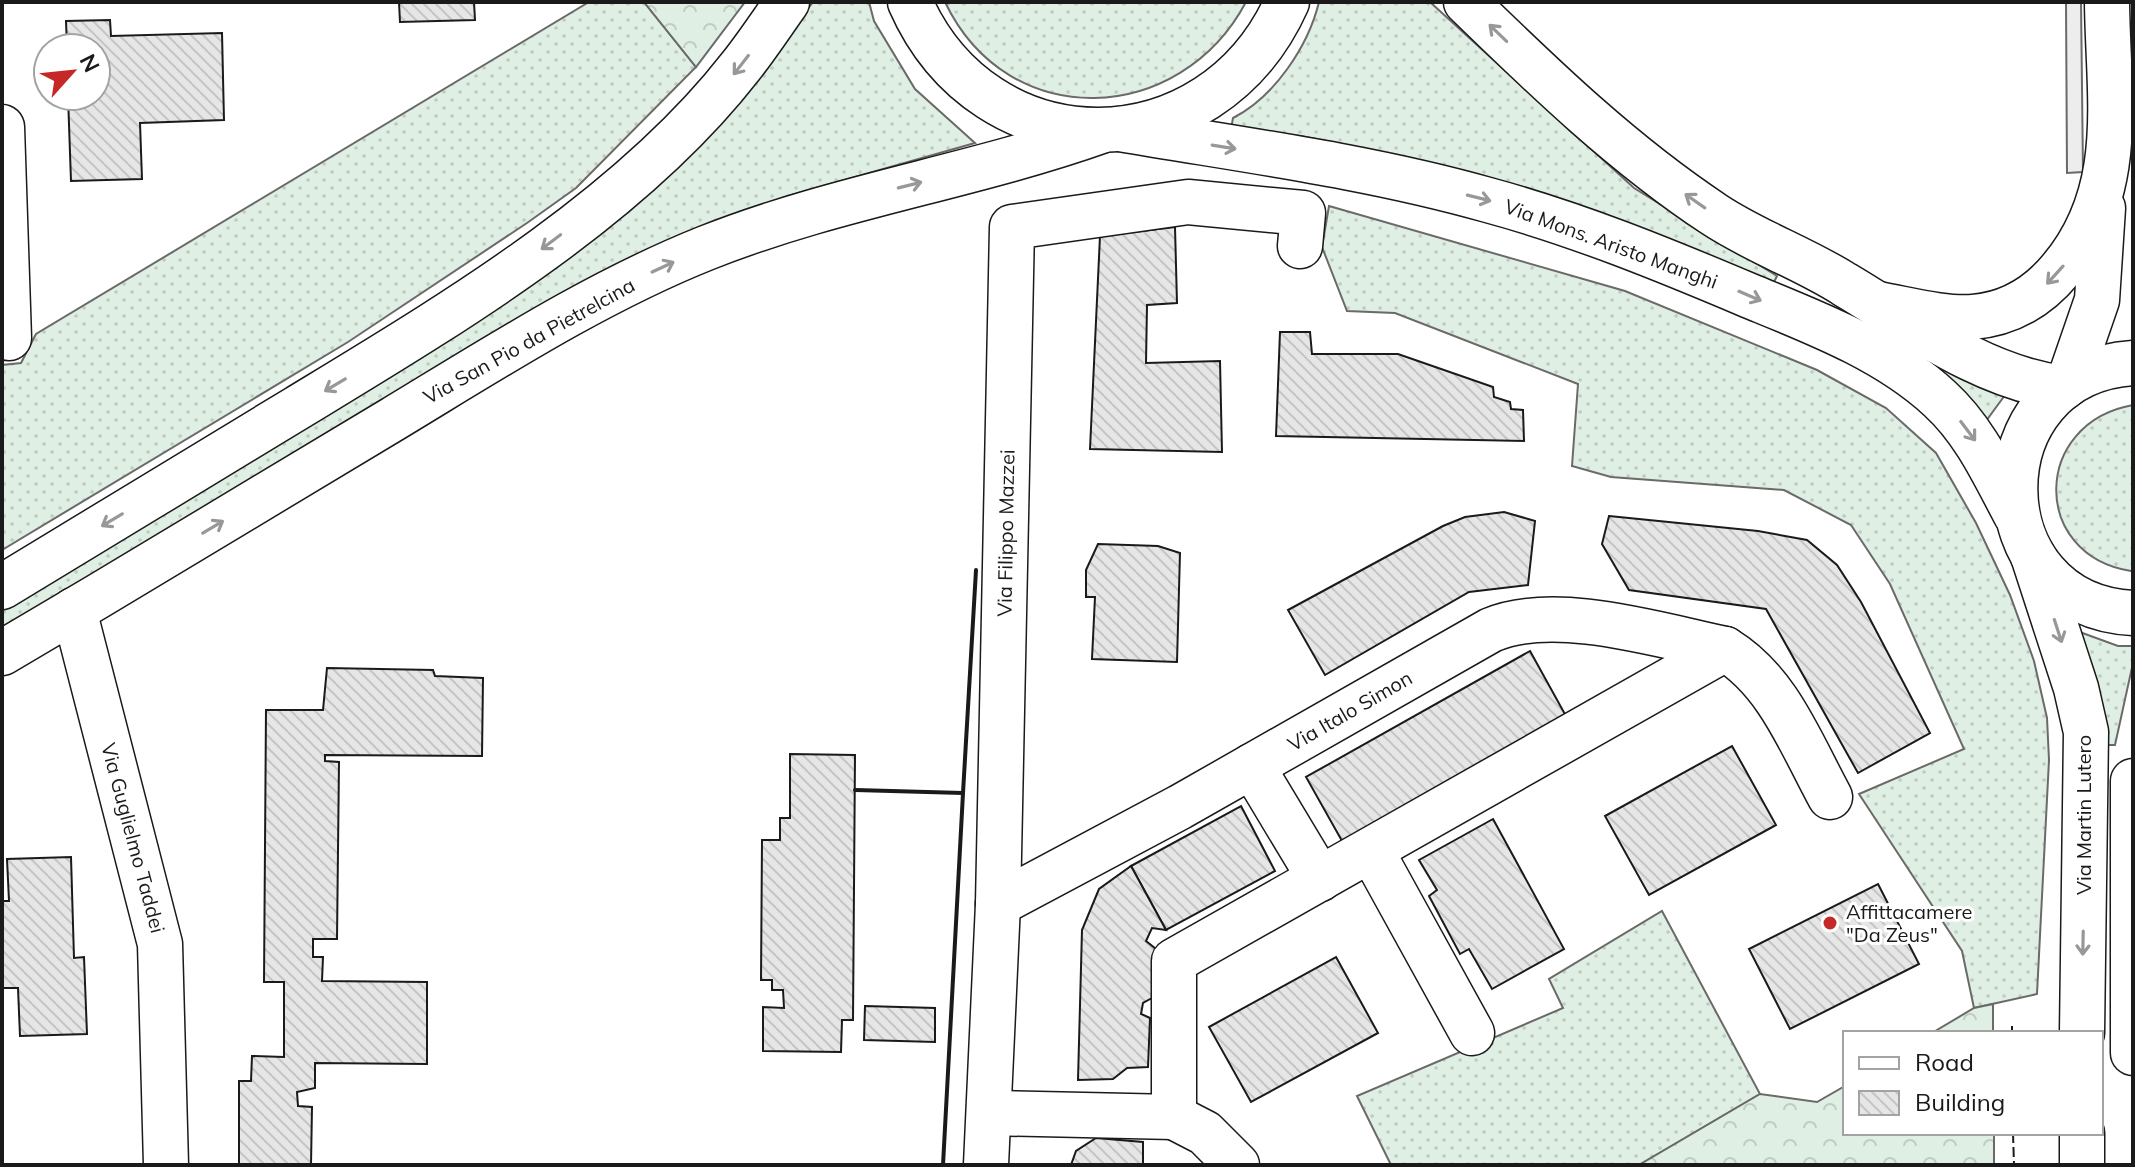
<svg xmlns="http://www.w3.org/2000/svg" width="2135" height="1167" viewBox="0 0 2135 1167" font-family="Mulish,sans-serif">
<style>
.grass{fill:url(#grass-dots);stroke:#6a6a6a;stroke-width:2}
.forest{fill:url(#forest-crowns);stroke:#6a6a6a;stroke-width:2}
.parking{fill:#ededed;stroke:#6a6a6a;stroke-width:2}
.building{fill:url(#building-back-hatch);stroke:#1a1a1a;stroke-width:2}
.lines{fill:none;stroke-linecap:round;stroke-linejoin:round}
.minor-casing{stroke:#1a1a1a;stroke-width:47}
.major-casing{stroke:#1a1a1a;stroke-width:47}
.minor{stroke:#fff;stroke-width:44}
.major{stroke:#fff;stroke-width:44}
.fence{stroke:#1a1a1a;stroke-width:2;stroke-dasharray:10 4;stroke-linecap:butt}
.wall{stroke:#1a1a1a;stroke-width:4}
.oneway{stroke:#989898}
.poi-dot{fill:#c62828;stroke:#fff;stroke-width:3}
.labels{text-anchor:middle;stroke-width:6;stroke-linejoin:round;paint-order:stroke}
.street-label{font-size:20px;fill:#1a1a1a;stroke:#fff}
.poi-label{font-size:20px;fill:#1a1a1a;stroke:#fff;text-anchor:start}
</style>
<defs>
<pattern id="grass-dots" width="8" height="8" patternUnits="userSpaceOnUse" patternTransform="scale(2)"><rect width="8" height="8" fill="#e0efe3"/><path d="M2 2h.1M6 6h.1" fill="none" stroke="#c0ccc2" stroke-width="1.8" stroke-linecap="round"/></pattern>
<pattern id="forest-crowns" width="20" height="18" patternUnits="userSpaceOnUse" patternTransform="scale(2)"><rect width="20" height="18" fill="#e0efe3"/><path d="M2 6a3 3 0 1 1 6 0M12 15a3 3 0 1 1 6 0" fill="none" stroke="#c0ccc2"/></pattern>
<pattern id="building-back-hatch" width="6" height="6" patternUnits="userSpaceOnUse" patternTransform="scale(2)"><rect width="6" height="6" fill="#e6e6e6"/><path d="M-1 5l2 2M0 0l6 6M5-1l2 2" fill="none" stroke="#c5c5c5"/></pattern>
</defs>
<rect width="100%" height="100%" fill="#fff"/>
<!-- grass -->
<g class="grass">
<polygon points="589,2 644,2 696,67 576,188 527,223 348,342 2,550 2,365 21,363 36,334"/>
<polygon points="813,2 869,2 874,21 915,89 975,143 788,196 691,231 2,629 2,607 744,93"/>
<path d="M945,2H1246C1180,126 1008,134 945,2Z"/>
<path d="M1319,2H1430L1634,188L1777,276L1774,282L1687,249L1362,148L1301,136L1231,129L1233,118C1274,97 1308,47 1319,2Z"/>
<polygon points="1329,206 1625,291 1817,370 1886,408 1936,453 1976,523 2010,595 2034,661 2047,718 2049,760 2037,994 1974,1008 1962,951 1859,794 1964,749 1890,584 1851,525 1784,490 1611,477 1572,466 1578,384 1395,313 1347,311 1322,247"/>
<polygon points="1900,340 2008,391 1986,421"/>
<path d="M2133,405V571H2131C2030,555 2032,423 2133,405Z"/>
<path d="M2077,631L2118,646H2133V663L2115,745H2105C2105,704 2096,667 2077,631Z"/>
<polygon points="1662,911 1760,1094 1639,1165 1391,1165 1357,1096 1563,1008 1549,979"/>
</g>
<!-- forest -->
<g class="forest">
<polygon points="644,2 745,2 696,67"/>
<polygon points="1993,1004 1993,1033 1932,1033 1974,1008"/>
<polygon points="1845,1086 1845,1133 1994,1133 1994,1165 1639,1165 1760,1094 1817,1102"/>
</g>
<!-- parking -->
<g class="parking">
<polygon points="2066,2 2081,2 2083,172 2067,173"/>
<polygon points="2128,2 2133,2 2130,129"/>
</g>
<!-- building -->
<g class="building">
<polygon points="399,2 474,2 475,20 400,22"/>
<polygon points="110,20 111,36 222,33 224,120 140,123 142,179 71,181 68,96 96,96 96,48 67,48 66,21"/>
<polygon points="1175,227 1177,303 1147,305 1146,363 1220,361 1222,452 1090,449 1100,236"/>
<polygon points="1280,332 1310,332 1312,354 1398,354 1493,387 1494,397 1510,402 1511,409 1523,410 1524,441 1276,436"/>
<polygon points="1504,512 1535,521 1528,585 1469,592 1325,675 1288,610 1443,526 1465,517"/>
<polygon points="1609,516 1758,531 1807,540 1837,565 1861,602 1930,733 1858,773 1766,609 1629,590 1602,544"/>
<polygon points="1098,544 1158,546 1180,553 1177,662 1092,659 1095,597 1086,597 1086,570"/>
<polygon points="1530,651 1566,716 1342,841 1306,777"/>
<polygon points="327,668 433,670 435,676 483,678 482,756 325,755 325,761 339,762 337,939 313,939 313,957 323,957 322,981 427,982 427,1064 315,1063 315,1088 297,1092 298,1106 312,1107 311,1165 239,1165 239,1081 251,1081 252,1056 284,1057 284,982 264,982 266,710 323,710"/>
<polygon points="1732,746 1776,825 1649,895 1605,816"/>
<polygon points="790,754 855,755 853,1020 842,1020 841,1052 763,1051 763,1007 784,1008 783,990 772,990 772,980 761,980 762,840 780,840 780,818 790,818"/>
<polygon points="1241,806 1275,871 1166,930 1131,866"/>
<polygon points="1493,819 1564,949 1492,989 1469,949 1460,954 1429,896 1437,890 1419,860"/>
<polygon points="71,857 74,958 84,957 87,1034 20,1036 18,988 2,988 2,901 9,901 7,859"/>
<polygon points="1131,866 1166,930 1152,928 1146,941 1156,949 1152,998 1143,1003 1141,1014 1150,1018 1148,1067 1127,1068 1113,1079 1078,1080 1082,930 1099,889"/>
<polygon points="1878,884 1919,964 1790,1029 1749,949"/>
<polygon points="1336,957 1378,1033 1251,1102 1209,1027"/>
<polygon points="865,1006 935,1008 935,1042 864,1040"/>
<polygon points="1096,1138 1143,1142 1143,1165 1071,1165 1076,1151"/>
</g>
<g class="lines">
<!-- minor casing -->
<g class="minor-casing">
<g id="minor">
<polyline points="2,127 9,338"/>
<path d="M1877,304C1907,309 1942,319 1973,317C2009,314 2038,297 2061,269C2127,190 2108,98 2107,2"/>
<polyline points="2068,384 2097,300 2103,208"/>
<polyline points="2033,556 2076,688 2086,732 2082,1033"/>
<polyline points="74,610 160,944 166,1165"/>
<polyline points="1252,766 1320,879"/>
<polyline points="2133,781 2133,1053"/>
<polyline points="1371,850 1472,1033"/>
<path d="M998,904L1180,807L1491,630C1554,603 1659,635 1725,649C1778,681 1801,744 1830,797"/>
<polyline points="989,1113 1174,1117 1174,961 1725,649"/>
<polyline points="1174,1117 1205,1133 1237,1165"/>
<polyline points="2082,1133 2082,1165"/>
<polyline points="986,1165 998,904 1012,227 1188,202 1303,213 1300,246"/>
</g>
</g>
<!-- major casing -->
<g class="major-casing">
<g id="major">
<path d="M910,2C985,173 1211,172 1287,2"/>
<path d="M1466,2C1544,78 1624,155 1715,215C1756,242 1803,258 1844,284C1911,324 1983,378 2063,388"/>
<path d="M1120,129C1243,150 1368,166 1488,200C1577,224 1665,260 1750,296C1816,323 1887,350 1940,399C1975,431 1994,474 2016,515"/>
<path d="M2133,363C1975,373 1977,606 2133,613"/>
<path d="M2,587C100,527 199,468 297,408C450,315 630,209 741,66C757,46 772,23 787,2"/>
<path d="M2,653C133,576 263,497 393,419C494,358 596,292 706,248C834,197 971,177 1101,131"/>
</g>
</g>
<!-- minor -->
<use href="#minor" class="minor"/>
<!-- major -->
<use href="#major" class="major"/>
<!-- fence -->
<g class="fence">
<polyline points="2012,1026 2012,1033"/>
<polyline points="2013,1133 2014,1165"/>
</g>
<!-- wall -->
<g class="wall">
<polyline points="855,790 963,793 943,1165"/>
<polyline points="963,793 976,570"/>
</g>
</g>
<!-- one-way arrows -->
<defs><path id="oneway-shaft" d="M-6 0H5M1.5-3L5.5 0L1.5 3" fill="none" stroke-width="1.6" stroke-linecap="round" stroke-linejoin="round" transform="scale(2)"/></defs>
<g class="oneway">
<use href="#oneway-shaft" transform="translate(1498 33) rotate(-136)"/>
<use href="#oneway-shaft" transform="translate(741 65) rotate(128)"/>
<use href="#oneway-shaft" transform="translate(1224 147) rotate(9)"/>
<use href="#oneway-shaft" transform="translate(910 185) rotate(-14)"/>
<use href="#oneway-shaft" transform="translate(1479 198) rotate(14)"/>
<use href="#oneway-shaft" transform="translate(1695 201) rotate(-145)"/>
<use href="#oneway-shaft" transform="translate(551 242) rotate(143)"/>
<use href="#oneway-shaft" transform="translate(663 267) rotate(-25)"/>
<use href="#oneway-shaft" transform="translate(2055 275) rotate(132)"/>
<use href="#oneway-shaft" transform="translate(1750 296) rotate(23)"/>
<use href="#oneway-shaft" transform="translate(335 385) rotate(149)"/>
<use href="#oneway-shaft" transform="translate(1968 431) rotate(53)"/>
<use href="#oneway-shaft" transform="translate(112 520) rotate(149)"/>
<use href="#oneway-shaft" transform="translate(213 527) rotate(-31)"/>
<use href="#oneway-shaft" transform="translate(2058 631) rotate(72)"/>
<use href="#oneway-shaft" transform="translate(2083 943) rotate(91)"/>
</g>
<!-- markers -->
<circle class="poi-dot" cx="1830" cy="923" r="8"/>
<g class="labels">
<!-- street labels -->
<g class="street-label">
<text transform="translate(1611 244) rotate(20)" y="7">Via Mons. Aristo Manghi</text>
<text transform="translate(529 341) rotate(-29)" y="7">Via San Pio da Pietrelcina</text>
<text transform="translate(1006 533) rotate(-89)" y="7">Via Filippo Mazzei</text>
<text transform="translate(1350 711) rotate(-30)" y="7">Via Italo Simon</text>
<text transform="translate(2084 815) rotate(-90)" y="7">Via Martin Lutero</text>
<text transform="translate(133 838) rotate(75)" y="7">Via Guglielmo Taddei</text>
</g>
<!-- poi labels -->
<g class="poi-label">
<text x="1846" y="919">Affittacamere<tspan x="1846" dy="23">"Da Zeus"</tspan></text>
</g>
</g>
<!-- border -->
<rect width="2135" height="1167" fill="none" stroke="#1a1a1a" stroke-width="8"/>
<!-- legend -->
<rect x="1843" y="1031" width="260" height="104" fill="#ffffff" stroke="#a3a3a3" stroke-width="2"/>
<rect x="1859" y="1057" width="40" height="12" fill="#ffffff" stroke="#a3a3a3" stroke-width="2"/>
<text x="1915" y="1071" font-size="24" fill="#1a1a1a">Road</text>
<rect x="1859" y="1091" width="40" height="24" fill="url(#building-back-hatch)" stroke="#a3a3a3" stroke-width="2"/>
<text x="1915" y="1111" font-size="24" fill="#1a1a1a">Building</text>
<!-- north arrow -->
<g transform="translate(72 72) rotate(63)"><circle r="38" fill="#ffffff" stroke="#a3a3a3" stroke-width="2"/>
<path d="M0-6L14 30L0 20L-14 30Z" fill="#c62828"/>
<text y="-12" font-size="22" font-weight="bold" text-anchor="middle" fill="#1a1a1a">N</text>
</g>
</svg>
